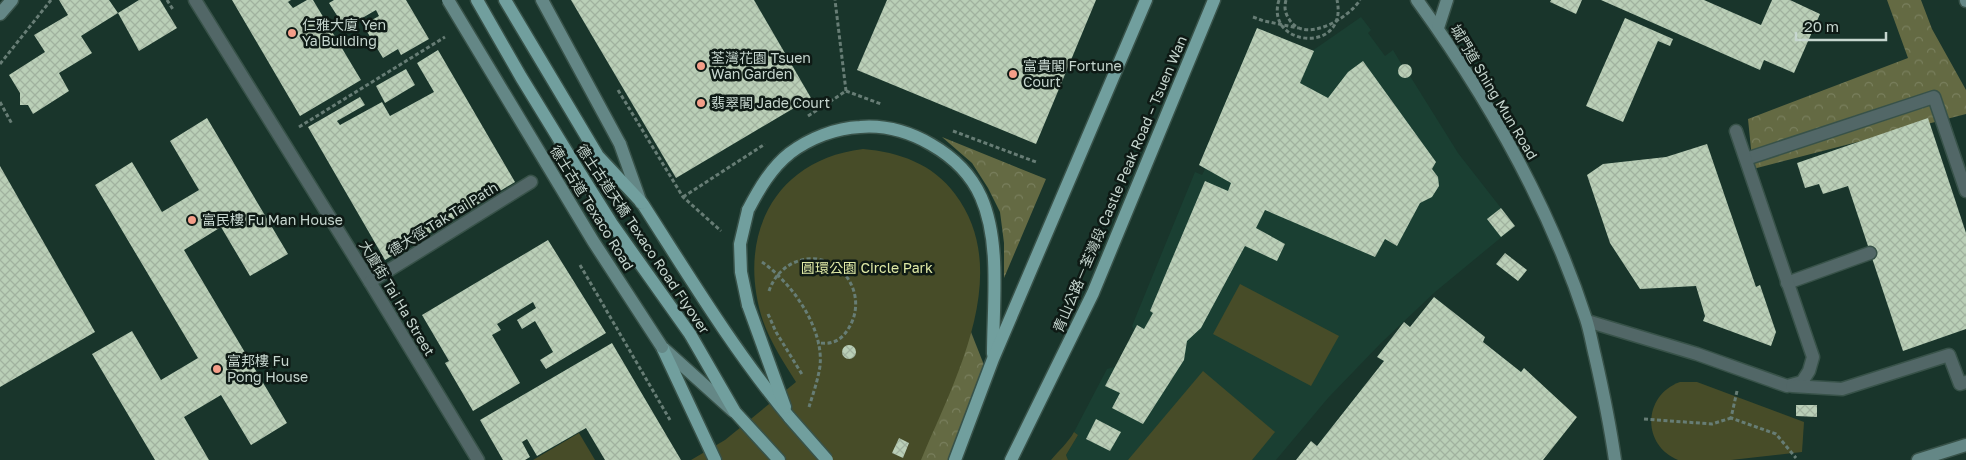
<svg xmlns="http://www.w3.org/2000/svg" width="1966" height="460" viewBox="0 0 1966 460" font-family="'Golos Text','Noto Sans TC',sans-serif">
<style>
.built{fill:#1a3f32}
.forest{fill:url(#forest-crowns)}
.green{fill:#474c28}
.building{fill:url(#building-cross-hatch)}
.lines{fill:none;stroke-linecap:round;stroke-linejoin:round}
.lane-casing{stroke:#385249;stroke-width:15}
.street-casing{stroke:#385249;stroke-width:15}
.secondary-casing{stroke:#385249;stroke-width:15}
.primary-casing{stroke:#385249;stroke-width:15}
.path{stroke:#677d75;stroke-width:3;stroke-dasharray:4 2.5;stroke-linecap:butt}
.lane{stroke:#526767;stroke-width:12}
.street{stroke:#526767;stroke-width:12}
.secondary{stroke:#648786;stroke-width:12}
.primary{stroke:#719f9e;stroke-width:12}
.secondary-bridge-casing{stroke:#385249;stroke-width:15;stroke-linecap:butt}
.primary-bridge-casing{stroke:#385249;stroke-width:15;stroke-linecap:butt}
.path-bridge{stroke:#677d75;stroke-width:3;stroke-dasharray:4 2.5;stroke-linecap:butt}
.secondary-bridge{stroke:#648786;stroke-width:12}
.primary-bridge{stroke:#719f9e;stroke-width:12}
.poi-dot{fill:#f49e89;stroke:#0e1a15;stroke-width:2}
.labels{text-anchor:middle;stroke-width:5;stroke-linejoin:round;paint-order:stroke}
.poi-label{font-size:14px;fill:#c6d6cf;stroke:#0e1a15;text-anchor:start}
.street-label{font-size:14px;fill:#c6d6cf;stroke:#0e1a15}
.park-label{font-size:14px;fill:#dfe9a6;stroke:#0e1a15}
</style>
<defs>
<pattern id="forest-crowns" width="20" height="18" patternUnits="userSpaceOnUse" patternTransform="scale(1.25)"><rect width="20" height="18" fill="#646a43"/><path d="M2 6a3 3 0 1 1 6 0M12 15a3 3 0 1 1 6 0" fill="none" stroke="#797f5d"/></pattern>
<pattern id="building-cross-hatch" width="8" height="8" patternUnits="userSpaceOnUse" patternTransform="scale(1.25)"><rect width="8" height="8" fill="#bacfb7"/><path d="M0 0l8 8M0 8l8-8" fill="none" stroke="#a1b29f"/></pattern>
</defs>
<rect width="100%" height="100%" fill="#19352b"/>
<!-- built -->
<polygon class="built" points="1361,17 1371,30 1368,33 1385,56 1393,50 1402,65 1408,65 1412,68 1410,76 1458,153 1515,226 1435,292 1381,343 1328,398 1276,460 1068,460 1066,455 1078,435 1074,432 1107,369 1115,367 1134,331 1132,326 1195,172 1202,175 1205,169 1199,165 1257,28 1312,51"/>
<!-- forest -->
<g class="forest">
<polygon points="1887,0 1921,0 1932,29 1966,90 1966,114 1753,169 1748,119 1908,58"/>
<polygon points="942,137 1046,179 1004,278 1004,243 1000,212 988,188 972,163"/>
<polygon points="937,246 986,370 948,460 889,460"/>
</g>
<!-- green -->
<g class="green">
<path d="M863,149C899,152 933,164 955,194C1015,273 953,383 921,460H691L725,440L796,382C784,363 771,343 763,321C736,239 772,160 863,149Z"/>
<polygon points="1240,284 1339,336 1311,386 1213,334"/>
<polygon points="1203,371 1275,432 1252,460 1128,460"/>
<path d="M1680,382H1697L1804,422L1802,452L1731,460H1678C1641,445 1643,395 1680,382Z"/>
<path d="M1074,432L1078,435L1066,455L1068,460H1051C1059,450 1068,443 1074,432Z"/>
<polygon points="579,433 595,460 533,460"/>
</g>
<!-- building -->
<g class="building">
<polygon points="59,0 109,0 118,13 81,36 92,53 59,73 69,91 33,114 28,105 20,105 20,93 9,75 45,52 34,35 68,15"/>
<polygon points="139,0 160,0 177,28 139,51 118,13"/>
<polygon points="232,0 291,0 288,2 293,8 307,0 313,0 361,80 300,116"/>
<polygon points="334,0 406,0 429,39 401,55 398,49 383,58 363,25 379,16 376,10 345,28 329,3"/>
<polygon points="571,0 754,0 811,98 676,178"/>
<polygon points="887,0 1096,0 1036,144 857,70"/>
<polygon points="1551,0 1582,0 1576,14 1550,2"/>
<polygon points="1601,0 1704,0 1761,25 1772,0 1790,0 1820,14 1794,73 1764,60 1760,70"/>
<polygon points="1625,18 1673,39 1670,46 1658,41 1623,122 1586,106"/>
<polygon points="1257,28 1314,51 1300,83 1328,98 1348,72 1363,61 1436,162 1432,169 1438,177 1439,186 1432,197 1420,203 1397,246 1385,239 1375,257 1265,210 1256,228 1285,244 1277,261 1245,246 1201,328 1187,341 1184,360 1143,424 1112,408 1120,393 1105,386 1137,325 1144,329 1153,313 1150,311 1205,181 1228,191 1231,183 1199,165"/>
<polygon points="438,50 515,182 385,260 308,127 360,97 365,105 337,121 340,125 382,102 390,116 434,92 417,63"/>
<circle cx="1405" cy="71" r="7"/>
<polygon points="406,69 415,85 385,103 376,86"/>
<polygon points="207,118 288,254 250,276 221,227 184,250 287,423 251,445 221,395 184,417 209,460 155,460 92,354 132,331 161,380 198,358 95,185 132,162 162,212 199,190 170,141"/>
<polygon points="1928,118 1966,233 1966,329 1903,351 1848,186 1823,194 1819,184 1805,188 1797,163"/>
<polygon points="1707,144 1756,287 1760,285 1776,332 1771,346 1703,321 1705,316 1696,286 1640,289 1610,243 1587,175 1603,164 1666,157"/>
<polygon points="0,166 95,332 0,387"/>
<polygon points="1501,208 1515,226 1501,237 1487,219"/>
<polygon points="548,240 606,333 546,369 540,360 553,352 535,321 522,329 517,320 536,308 533,302 497,324 501,330 492,335 520,383 473,411 445,363 449,361 422,315"/>
<polygon points="1505,253 1527,270 1518,281 1496,264"/>
<polygon points="1434,297 1485,337 1483,342 1521,372 1524,368 1577,417 1543,460 1296,460 1311,441 1317,446 1384,361 1377,357 1404,322 1410,327"/>
<polygon points="612,343 681,460 605,460 586,428 537,456 527,439 522,442 530,457 525,460 503,460 480,420"/>
<circle cx="849" cy="352" r="7"/>
<polygon points="1796,405 1817,405 1817,417 1796,416"/>
<polygon points="1096,419 1121,432 1110,451 1086,439"/>
<polygon points="899,438 909,443 903,458 892,453"/>
</g>
<g class="lines">
<!-- lane casing -->
<g class="lane-casing">
<g id="lane">
<polyline points="1746,159 1934,97 1966,191"/>
<polyline points="1787,283 1870,253"/>
<polyline points="1587,321 1697,354 1787,386 1802,382 1809,371 1813,357 1736,131"/>
<polyline points="1792,386 1842,389 1949,355 1960,384 1966,382"/>
</g>
</g>
<!-- street casing -->
<g class="street-casing">
<g id="street">
<polyline points="195,0 370,282 478,460"/>
<polyline points="370,282 531,182"/>
</g>
</g>
<!-- secondary casing -->
<g class="secondary-casing">
<g id="secondary">
<polyline points="542,0 620,144"/>
<path d="M1417,0C1488,98 1549,205 1586,319C1590,331 1592,344 1595,356C1603,391 1610,425 1615,460"/>
<polyline points="1966,0 1966,1"/>
<polyline points="0,14 12,0"/>
<polyline points="1438,28 1447,0"/>
<polyline points="662,347 733,411"/>
<polyline points="1918,460 1966,445"/>
</g>
</g>
<!-- primary casing -->
<g class="primary-casing">
<g id="primary">
<polyline points="477,0 521,77 573,162"/>
<polyline points="505,0 598,156"/>
<path d="M642,203C689,276 734,351 790,418"/>
<path d="M748,210C759,189 771,168 790,153C810,138 836,128 860,127C907,123 962,154 981,197C1001,242 993,304 993,354"/>
<polyline points="748,305 785,407"/>
<polyline points="690,334 735,412 779,460"/>
<polyline points="662,347 715,460"/>
<polyline points="955,460 993,359 1146,0"/>
<polyline points="1011,460 1093,293 1214,0"/>
</g>
</g>
<!-- path -->
<g class="path">
<polyline points="167,0 174,11"/>
<path d="M1279,0C1264,47 1349,55 1337,0"/>
<path d="M1286,0C1284,7 1285,13 1289,19C1304,45 1349,18 1360,0"/>
<polyline points="1253,17 1264,21 1298,28"/>
<polyline points="0,64 51,0"/>
<polyline points="618,90 683,197 721,231"/>
<polyline points="846,91 881,104"/>
<polyline points="0,102 12,124"/>
<polyline points="808,116 846,91 835,0"/>
<polyline points="299,127 445,37"/>
<polyline points="953,131 1036,162"/>
<polyline points="683,197 765,144"/>
<path d="M762,262C792,283 824,328 820,366C818,380 813,394 809,407"/>
<polyline points="580,265 670,420"/>
<polyline points="1737,391 1731,418 1776,434 1796,458"/>
<polyline points="1644,419 1712,424 1731,418"/>
</g>
<!-- lane -->
<use href="#lane" class="lane"/>
<!-- street -->
<use href="#street" class="street"/>
<!-- secondary -->
<use href="#secondary" class="secondary"/>
<!-- primary -->
<use href="#primary" class="primary"/>
<!-- secondary-bridge casing -->
<g class="secondary-bridge-casing">
<g id="secondary-bridge">
<polyline points="448,0 593,241 662,347"/>
<polyline points="620,144 641,203"/>
</g>
</g>
<!-- primary-bridge casing -->
<g class="primary-bridge-casing">
<g id="primary-bridge">
<polyline points="598,156 642,203"/>
<polyline points="573,162 612,224 690,334"/>
<polyline points="748,305 741,272 740,244 748,210"/>
<polyline points="790,418 827,460"/>
</g>
</g>
<!-- path-bridge -->
<g class="path-bridge">
<path d="M769,291C773,279 781,269 793,263C832,245 869,287 851,324C847,332 841,340 833,342C828,344 822,343 817,343"/>
<polyline points="768,314 776,332 803,376"/>
</g>
<!-- secondary-bridge -->
<use href="#secondary-bridge" class="secondary-bridge"/>
<!-- primary-bridge -->
<use href="#primary-bridge" class="primary-bridge"/>
</g>
<!-- markers -->
<g class="poi-dot">
<circle cx="292" cy="33" r="5"/>
<circle cx="701" cy="66" r="5"/>
<circle cx="1013" cy="74" r="5"/>
<circle cx="701" cy="103" r="5"/>
<circle cx="192" cy="220" r="5"/>
<circle cx="217" cy="369" r="5"/>
</g>
<g class="labels">
<!-- poi labels -->
<g class="poi-label">
<text x="302" y="30">仁雅大廈 Yen<tspan x="302" dy="16">Ya Building</tspan></text>
<text x="711" y="63">荃灣花園 Tsuen<tspan x="711" dy="16">Wan Garden</tspan></text>
<text x="1023" y="71">富貴閣 Fortune<tspan x="1023" dy="16">Court</tspan></text>
<text x="711" y="108">翡翠閣 Jade Court</text>
<text x="202" y="225">富民樓 Fu Man House</text>
<text x="227" y="366">富邦樓 Fu<tspan x="227" dy="16">Pong House</tspan></text>
</g>
<!-- street labels -->
<g class="street-label">
<text transform="translate(1494 92) rotate(59)" y="5">城門道 Shing Mun Road</text>
<text transform="translate(1120 184) rotate(-67)" y="5">青山公路－荃灣段 Castle Peak Road – Tsuen Wan</text>
<text transform="translate(592 208) rotate(58)" y="5">德士古道 Texaco Road</text>
<text transform="translate(443 219) rotate(-32)" y="5">德大徑 Tak Tai Path</text>
<text transform="translate(643 239) rotate(56)" y="5">德士古道天橋 Texaco Road Flyover</text>
<text transform="translate(397 298) rotate(59)" y="5">大廈街 Tai Ha Street</text>
</g>
<!-- park labels -->
<g class="park-label">
<text x="867" y="273">圓環公園 Circle Park</text>
</g>
</g>
<!-- scale -->
<path d="M1796 32v8h90v-8" fill="none" stroke="#c6d6cf" stroke-width="2.5"/>
<text x="1804" y="32" font-size="15" fill="#c6d6cf" stroke="#0e1a15" stroke-width="4" paint-order="stroke">20 m</text>
</svg>
